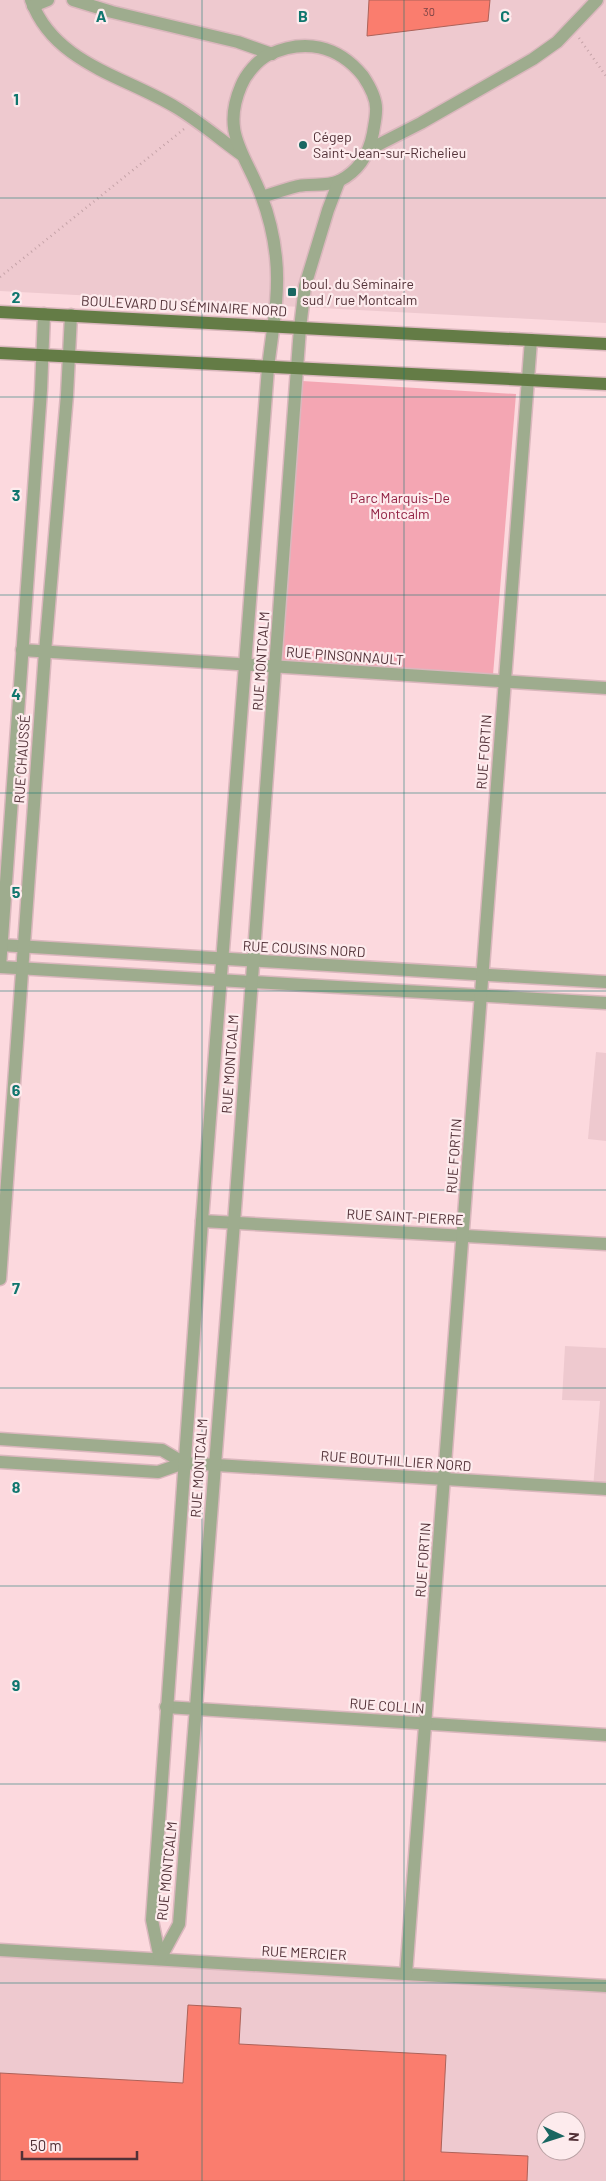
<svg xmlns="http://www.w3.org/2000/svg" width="606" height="2181" viewBox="0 0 606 2181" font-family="Barlow,sans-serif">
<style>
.built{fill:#eec9cf;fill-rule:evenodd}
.green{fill:#f4a6b3}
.building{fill:#fa7d6e;stroke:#ad6259}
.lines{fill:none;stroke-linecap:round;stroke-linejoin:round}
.minor-casing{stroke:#dab7bd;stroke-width:15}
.major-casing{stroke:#dab7bd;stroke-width:15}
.path{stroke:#c5a3a8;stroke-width:2.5;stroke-dasharray:1 4;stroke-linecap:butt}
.minor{stroke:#9eac8e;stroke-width:12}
.major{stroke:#647c46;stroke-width:12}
.grid{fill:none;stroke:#0f766e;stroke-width:1;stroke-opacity:0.55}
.poi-dot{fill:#196661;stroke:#fdebed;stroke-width:2}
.labels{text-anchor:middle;stroke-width:4.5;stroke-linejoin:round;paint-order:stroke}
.number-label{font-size:11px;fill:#7c4445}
.poi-label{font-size:14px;fill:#523137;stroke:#fdebed;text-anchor:start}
.street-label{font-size:14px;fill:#523137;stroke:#fdebed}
.park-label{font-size:14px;fill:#912042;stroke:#fdebed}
.grid-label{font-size:16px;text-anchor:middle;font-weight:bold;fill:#0f766e;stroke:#fdebed;stroke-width:4.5;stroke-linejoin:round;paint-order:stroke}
</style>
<rect width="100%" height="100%" fill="#fcd9de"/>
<!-- built -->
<g class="built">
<polygon points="0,0 606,0 606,323 0,291"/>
<polygon points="596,1052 606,1053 606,1141 588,1139"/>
<polygon points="565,1346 606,1348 606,1489 593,1489 600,1401 562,1400"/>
<path d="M0,1950L606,1986V2181H0ZM546,2121H576V2151H546Z"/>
</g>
<!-- green -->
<polygon class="green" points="302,381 516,394 493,675 282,662"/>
<!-- building -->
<g class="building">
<polygon points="369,0 490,0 488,21 367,36"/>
<polygon points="188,2005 241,2008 239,2044 446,2055 441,2152 528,2156 527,2181 0,2181 0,2073 183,2083"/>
</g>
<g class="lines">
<!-- minor casing -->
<g class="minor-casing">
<g id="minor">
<path d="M31,0C54,64 125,76 177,108C200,122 221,140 242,155"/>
<polyline points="73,0 112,12 238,42 272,54"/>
<polyline points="33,6 48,0"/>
<polyline points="370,149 421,123 533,59 557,42 597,0"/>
<polyline points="22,650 606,688"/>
<polyline points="0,945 606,982"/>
<polyline points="0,967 41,390 44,314"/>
<polyline points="0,967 606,1003"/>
<polyline points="202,1221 606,1244"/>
<polyline points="0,1279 45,652 67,395 71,315"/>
<polyline points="0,1439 162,1450 184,1463"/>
<polyline points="0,1462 158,1472 184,1463 606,1489"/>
<polyline points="166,1707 606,1735"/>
<polyline points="0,1950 606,1986"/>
<path d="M160,1959L152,1920L202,1221L268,368C272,332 280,294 276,258C274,237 269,216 261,195C245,153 221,133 241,86C246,74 257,61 268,55C304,38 338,45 363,76C369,85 377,100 376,111C376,118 374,126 373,133C369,154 359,171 339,181C326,187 312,183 298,186C286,189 274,193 262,197"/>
<polyline points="160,1959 179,1924 234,1223 300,328 305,286 328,210 339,181"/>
<polyline points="406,1974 531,340"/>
</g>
</g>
<!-- major casing -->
<g class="major-casing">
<g id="major">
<polyline points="0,312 606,344"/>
<polyline points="0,353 606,384"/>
</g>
</g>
<!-- path -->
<g class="path">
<polyline points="579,38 606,76"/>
<polyline points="0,277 184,129"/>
</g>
<!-- minor -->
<use href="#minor" class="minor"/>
<!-- major -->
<use href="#major" class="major"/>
</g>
<!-- grid -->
<path class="grid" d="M202,0V2181M404,0V2181M0,198H606M0,397H606M0,595H606M0,793H606M0,991H606M0,1190H606M0,1388H606M0,1586H606M0,1784H606M0,1983H606"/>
<!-- markers -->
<g class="poi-dot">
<circle cx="303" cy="145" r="5"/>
<rect x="287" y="287" width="10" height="10" rx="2.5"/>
</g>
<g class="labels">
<!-- number labels -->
<g class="number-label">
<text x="429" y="16">30</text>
</g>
<!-- poi labels -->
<g class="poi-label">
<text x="313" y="142">Cégep<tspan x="313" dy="16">Saint-Jean-sur-Richelieu</tspan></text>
<text x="302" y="289">boul. du Séminaire<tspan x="302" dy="16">sud / rue Montcalm</tspan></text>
</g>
<!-- street labels -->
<g class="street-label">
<text transform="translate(184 306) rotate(3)" y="5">BOULEVARD DU SÉMINAIRE NORD</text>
<text transform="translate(345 656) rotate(4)" y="5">RUE PINSONNAULT</text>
<text transform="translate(261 661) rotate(-86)" y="5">RUE MONTCALM</text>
<text transform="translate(484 752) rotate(-86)" y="5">RUE FORTIN</text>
<text transform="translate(22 759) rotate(-86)" y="5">RUE CHAUSSÉ</text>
<text transform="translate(304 949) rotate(3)" y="5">RUE COUSINS NORD</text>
<text transform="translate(230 1064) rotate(-86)" y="5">RUE MONTCALM</text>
<text transform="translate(454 1156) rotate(-86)" y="5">RUE FORTIN</text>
<text transform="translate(405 1217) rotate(3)" y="5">RUE SAINT-PIERRE</text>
<text transform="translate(396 1461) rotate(4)" y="5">RUE BOUTHILLIER NORD</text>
<text transform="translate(199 1468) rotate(-86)" y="5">RUE MONTCALM</text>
<text transform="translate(423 1560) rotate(-86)" y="5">RUE FORTIN</text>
<text transform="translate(387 1706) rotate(4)" y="5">RUE COLLIN</text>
<text transform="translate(167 1871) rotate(-84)" y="5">RUE MONTCALM</text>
<text transform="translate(304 1953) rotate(3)" y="5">RUE MERCIER</text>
</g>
<!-- park labels -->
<g class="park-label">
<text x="400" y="503">Parc Marquis-De<tspan x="400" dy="16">Montcalm</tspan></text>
</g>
</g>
<g class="grid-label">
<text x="101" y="22">A</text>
<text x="303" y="22">B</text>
<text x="505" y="22">C</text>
<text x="16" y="105">1</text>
<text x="16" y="303">2</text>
<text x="16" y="501">3</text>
<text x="16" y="700">4</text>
<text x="16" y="898">5</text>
<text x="16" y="1096">6</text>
<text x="16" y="1294">7</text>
<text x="16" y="1493">8</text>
<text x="16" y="1691">9</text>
</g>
<!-- north arrow -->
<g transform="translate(561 2136) rotate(94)"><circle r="24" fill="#fdebed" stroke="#b9a1a4"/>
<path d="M0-4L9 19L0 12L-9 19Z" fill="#196661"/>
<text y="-8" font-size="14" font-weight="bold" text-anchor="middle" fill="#523137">N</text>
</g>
<!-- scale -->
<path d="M22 2151v8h115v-8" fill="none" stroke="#523137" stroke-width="2.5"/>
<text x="30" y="2151" font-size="15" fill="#523137" stroke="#fdebed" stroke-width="4" paint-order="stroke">50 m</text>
</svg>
